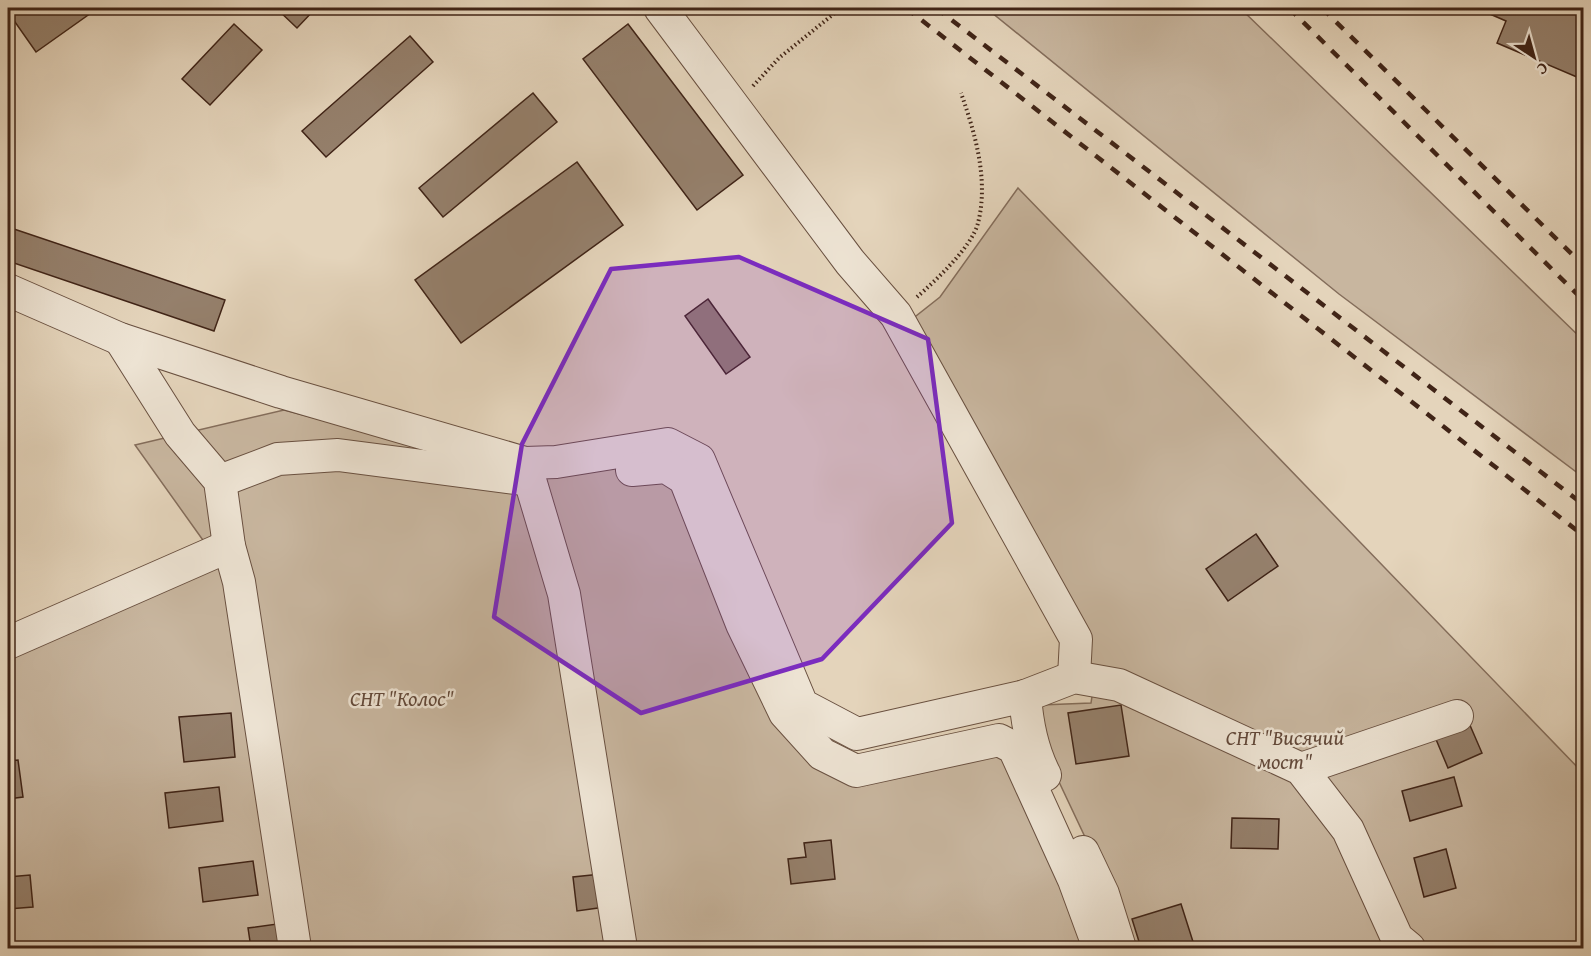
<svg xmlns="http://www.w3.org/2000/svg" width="1591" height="956" viewBox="0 0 1591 956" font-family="'Gentium Book Plus',serif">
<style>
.green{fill:#c8b69f;stroke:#846d5b;stroke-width:1.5}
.building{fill:#95806c;stroke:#402417;stroke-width:1.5}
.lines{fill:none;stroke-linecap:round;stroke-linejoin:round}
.minor-casing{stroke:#695040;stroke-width:34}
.path{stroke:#402417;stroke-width:4;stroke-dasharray:1.5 3;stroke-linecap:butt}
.minor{stroke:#ede3d3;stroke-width:32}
.rail{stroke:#402417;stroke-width:4.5;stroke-dasharray:10 10;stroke-linecap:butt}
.marked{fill:#7b2cbf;fill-opacity:0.2;stroke:#7b2cbf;stroke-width:4.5;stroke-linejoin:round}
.labels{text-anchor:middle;stroke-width:5;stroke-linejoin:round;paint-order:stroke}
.park-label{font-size:21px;font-style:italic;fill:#624839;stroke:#ede3d3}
</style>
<rect width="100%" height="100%" fill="#e4d4bb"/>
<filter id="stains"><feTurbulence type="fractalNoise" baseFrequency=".00333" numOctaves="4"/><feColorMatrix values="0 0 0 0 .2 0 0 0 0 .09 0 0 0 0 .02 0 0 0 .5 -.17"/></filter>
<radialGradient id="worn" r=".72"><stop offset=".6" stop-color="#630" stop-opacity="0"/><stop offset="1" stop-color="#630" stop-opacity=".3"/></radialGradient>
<!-- green -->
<g class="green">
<polygon points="986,8 1240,8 1583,340 1583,477 1339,294"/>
<polygon points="1018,188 1583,773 1583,948 1119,948 1110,890 1043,748 1041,705 1091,703 1096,670 1086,663 911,320 940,297"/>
<polygon points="284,410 521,472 659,455 833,749 866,761 1016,728 1110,948 8,948 8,634 205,543 135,445"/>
</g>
<!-- building -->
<g class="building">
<polygon points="8,8 98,8 36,52 8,12"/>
<polygon points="276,8 316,8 297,28"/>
<polygon points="1476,8 1584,8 1584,80 1497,43 1506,21"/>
<polygon points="234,24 262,50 210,105 182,79"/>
<polygon points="628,24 743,175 697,210 583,59"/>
<polygon points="410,36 433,62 326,157 302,131"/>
<polygon points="533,93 557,122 443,217 419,188"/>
<polygon points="577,162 623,225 461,343 415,280"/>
<polygon points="8,227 225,300 214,331 8,261"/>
<polygon points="708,299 750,357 726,374 685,316"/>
<polygon points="1256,534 1278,566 1228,601 1206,569"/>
<polygon points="1121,705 1129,756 1076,764 1068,713"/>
<polygon points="231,713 235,757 184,762 179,717"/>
<polygon points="1469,723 1482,753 1448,768 1435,737"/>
<polygon points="18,760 23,797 8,799 8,761"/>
<polygon points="1454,777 1462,806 1410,821 1402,791"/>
<polygon points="219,787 223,821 169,828 165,793"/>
<polygon points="1232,818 1279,819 1278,849 1231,848"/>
<polygon points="831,840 835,879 791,884 788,859 806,857 804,843"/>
<polygon points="1446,849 1456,888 1424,897 1414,858"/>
<polygon points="253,861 258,895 203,902 199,868"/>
<polygon points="601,874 605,907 577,911 573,877"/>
<polygon points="30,875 33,907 8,909 8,877"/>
<polygon points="1181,904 1195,948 1141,948 1132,919"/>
<polygon points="277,924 281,948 251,948 248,928"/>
</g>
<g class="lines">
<!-- minor casing -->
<g class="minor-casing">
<g id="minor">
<polyline points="660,8 850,262 896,315 1076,639 1074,677"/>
<polyline points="8,290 120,339 281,392 525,463 556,462 668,444 699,460 802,705 857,734 1025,696 1074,677 1119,685 1301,769 1348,830 1397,938 1409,948"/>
<polyline points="120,339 180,434 220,481 229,546 239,582 295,948"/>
<polyline points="632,470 666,467 685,479 742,624 785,713 822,754 856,771 999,740 1014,748 1074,880 1099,948"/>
<polyline points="530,480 564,594 621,948"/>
<polyline points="220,481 278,459 338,455 523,479"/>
<polyline points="8,643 229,546"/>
<path d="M1025,696C1027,724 1032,750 1045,775"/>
<polyline points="1301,769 1457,716"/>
<polyline points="1083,852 1103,894 1120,948"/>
</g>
</g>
<!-- path -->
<g class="path">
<polyline points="1106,8 1117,14"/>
<polyline points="753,86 779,58 841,8"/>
<path d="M917,297C935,281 972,247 978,223C989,180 975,133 961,93"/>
</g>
<!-- minor -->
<use href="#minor" class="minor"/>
<!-- rail -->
<g class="rail">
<polyline points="906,8 1584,536"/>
<polyline points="936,8 1584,505"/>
<polyline points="1289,8 1584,301"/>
<polyline points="1322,8 1584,266"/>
</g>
</g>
<!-- marked area -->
<path class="marked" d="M739,257L928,339L952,523L822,659L641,713L494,617L522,444L611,269Z"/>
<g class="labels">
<!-- park labels -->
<g class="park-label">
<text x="402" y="706">СНТ "Колос"</text>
<text x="1285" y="745">СНТ "Висячий<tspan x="1285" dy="24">мост"</tspan></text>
</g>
</g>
<!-- margin -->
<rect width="1591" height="956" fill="none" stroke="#e4d4bb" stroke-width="30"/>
<rect x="9" y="9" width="1573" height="938" fill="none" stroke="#402417" stroke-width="3"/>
<rect x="15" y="15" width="1561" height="926" fill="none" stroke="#402417" stroke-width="1.5"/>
<!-- north arrow -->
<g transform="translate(1534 57) rotate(144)" stroke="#ede3d3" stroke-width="4.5" paint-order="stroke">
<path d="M0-4.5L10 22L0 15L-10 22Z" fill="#402417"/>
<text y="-9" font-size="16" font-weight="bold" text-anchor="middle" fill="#402417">С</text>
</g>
<rect width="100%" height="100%" filter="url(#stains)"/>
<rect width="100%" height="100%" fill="url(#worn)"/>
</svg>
